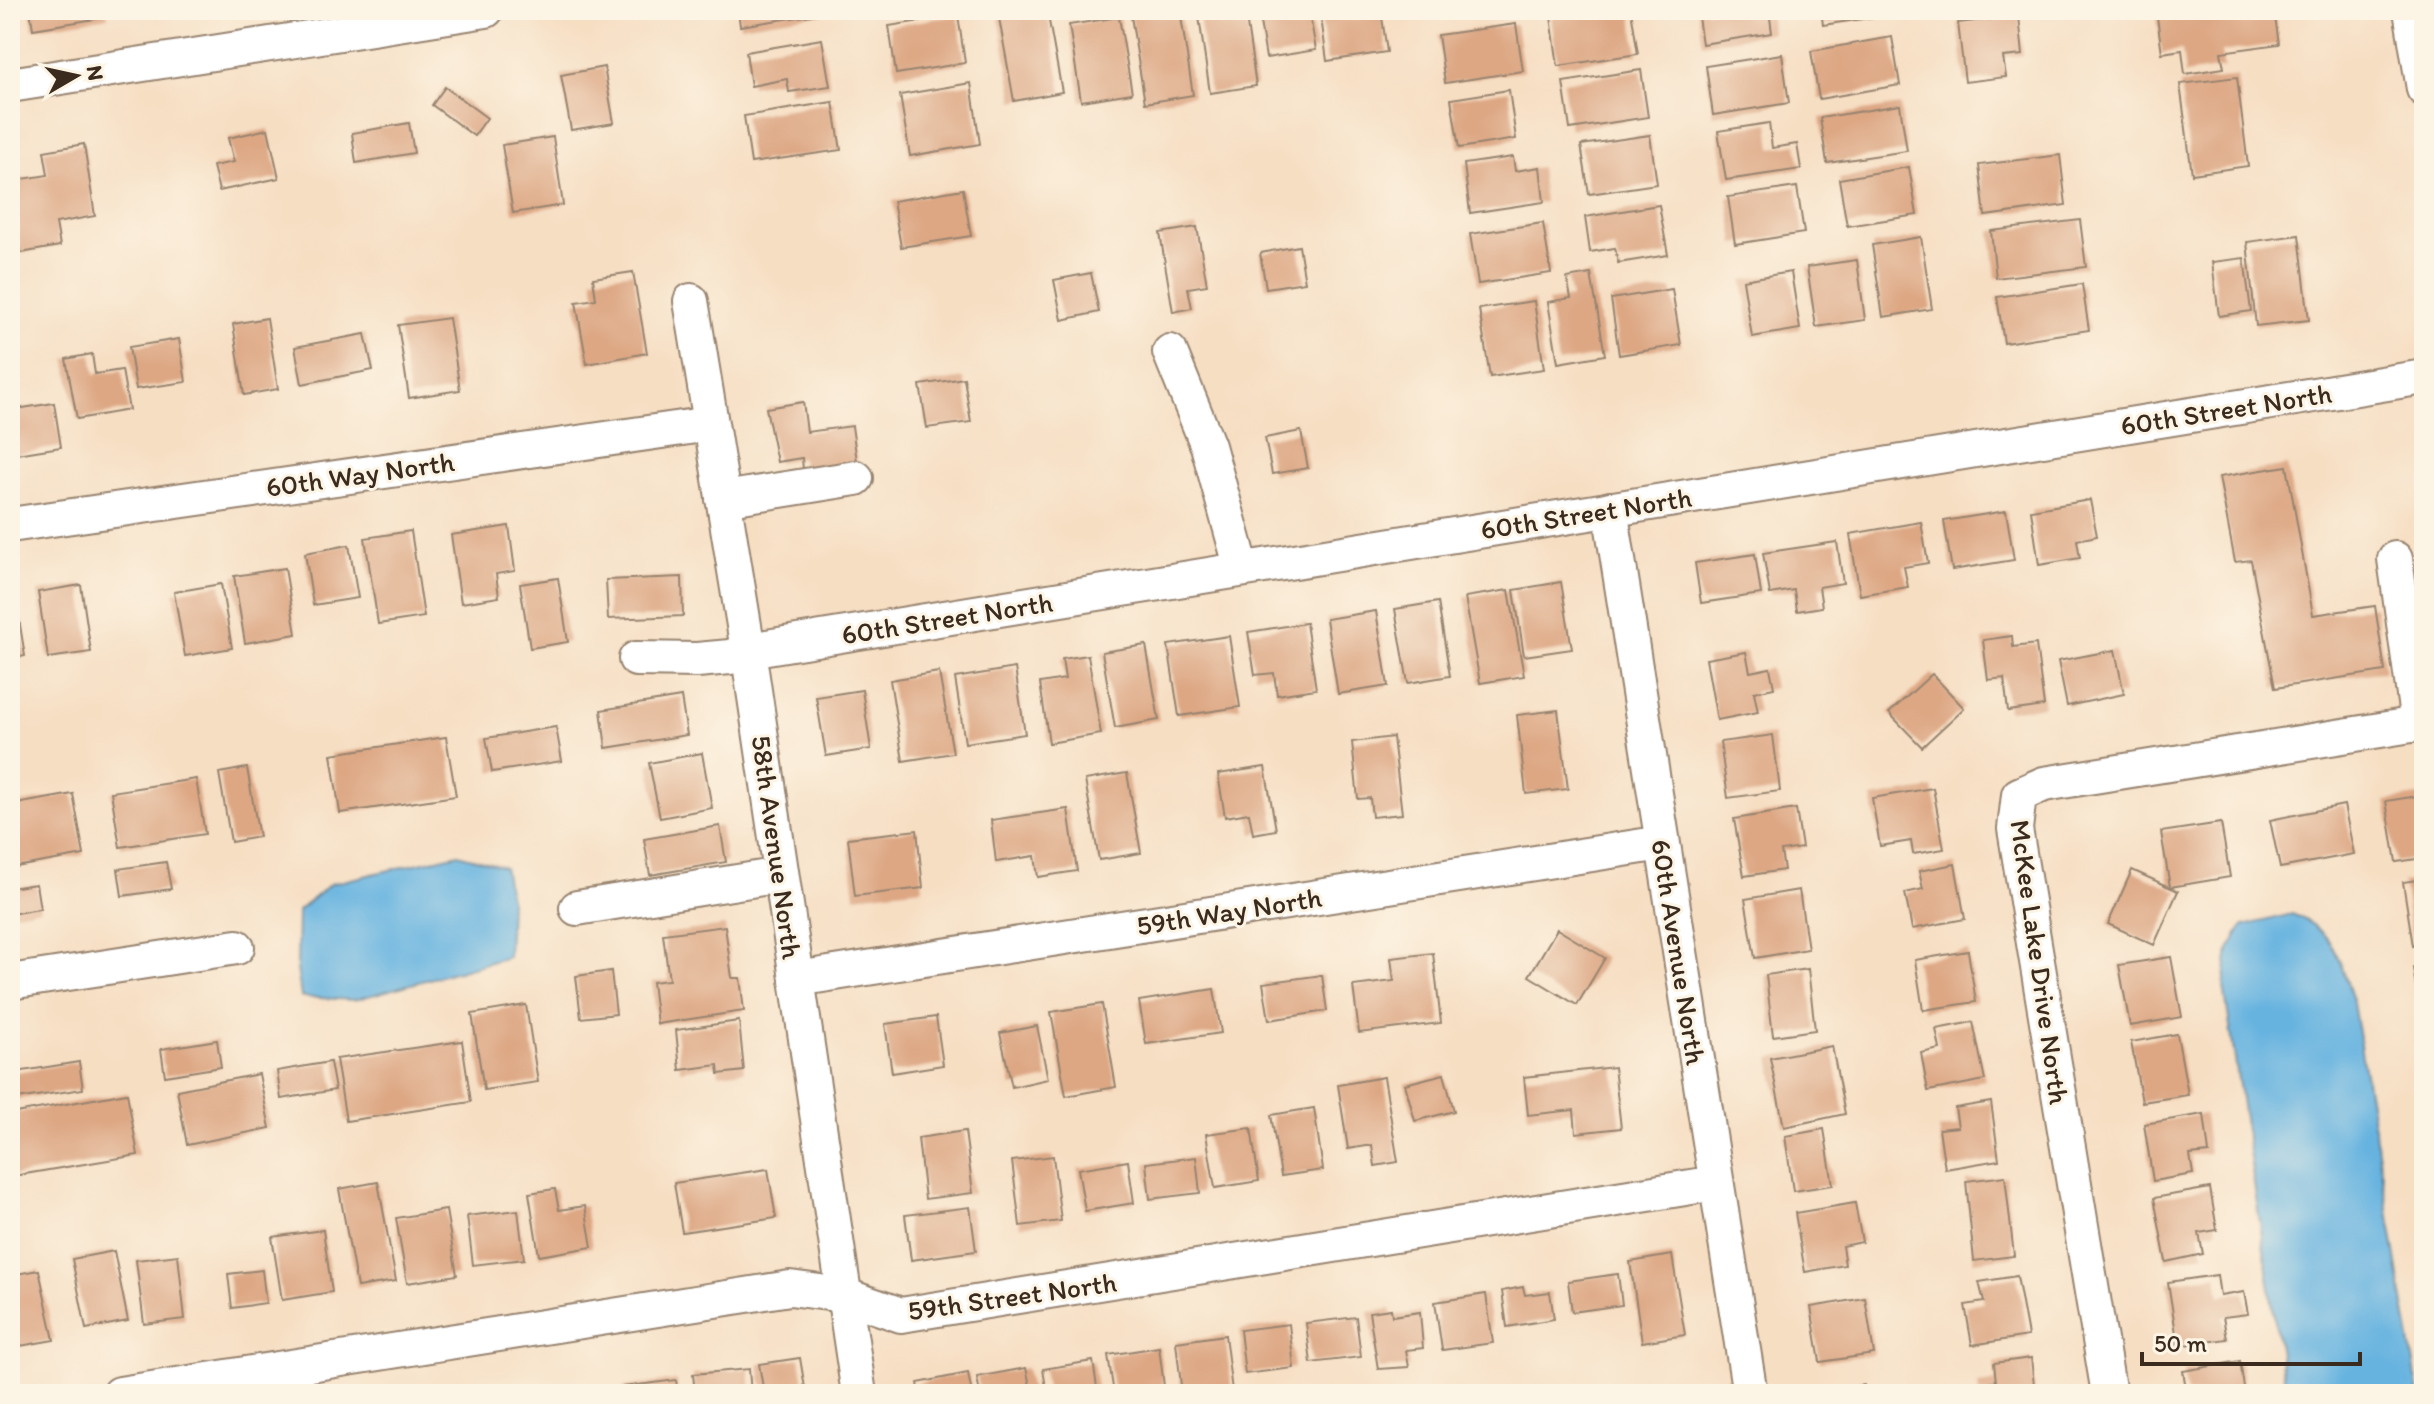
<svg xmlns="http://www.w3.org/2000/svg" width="2434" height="1404" viewBox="0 0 2434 1404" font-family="Itim,sans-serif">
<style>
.water{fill:#66b3e0;stroke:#506e7f;stroke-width:2}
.building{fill:#dda784}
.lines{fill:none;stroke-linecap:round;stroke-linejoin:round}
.minor-casing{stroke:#988470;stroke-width:38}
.minor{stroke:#fff;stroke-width:34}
.labels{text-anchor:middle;stroke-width:6;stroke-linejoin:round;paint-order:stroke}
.street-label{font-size:28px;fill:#3b2a1e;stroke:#fcf5e5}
</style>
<rect width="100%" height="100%" fill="#fcf5e5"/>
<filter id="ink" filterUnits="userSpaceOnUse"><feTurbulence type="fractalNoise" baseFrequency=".0125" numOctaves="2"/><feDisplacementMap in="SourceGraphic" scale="16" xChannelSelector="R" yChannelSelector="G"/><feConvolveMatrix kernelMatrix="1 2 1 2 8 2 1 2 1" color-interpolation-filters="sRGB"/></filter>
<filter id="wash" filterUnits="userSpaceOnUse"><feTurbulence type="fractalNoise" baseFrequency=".006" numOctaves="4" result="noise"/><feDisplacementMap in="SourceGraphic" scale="32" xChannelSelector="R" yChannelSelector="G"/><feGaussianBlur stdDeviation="1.8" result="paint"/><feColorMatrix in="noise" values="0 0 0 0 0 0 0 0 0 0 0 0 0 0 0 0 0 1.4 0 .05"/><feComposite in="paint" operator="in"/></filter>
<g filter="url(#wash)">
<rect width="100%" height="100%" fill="#f6dec3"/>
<!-- water -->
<g class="water">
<polygon points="458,854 504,867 510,899 508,957 354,1000 301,997 297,969 298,911 330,884"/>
<path d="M2292,914C2334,931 2338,956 2352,997L2419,1394H2286L2224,987L2229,949L2243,926Z"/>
</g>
<g id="blocks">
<!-- building -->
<g class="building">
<polygon points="30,10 107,10 108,17 33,29"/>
<polygon points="738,10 819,10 819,14 740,26"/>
<polygon points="1047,10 1062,92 1014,101 999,18"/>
<polygon points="1130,10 1180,10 1193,95 1145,103"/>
<polygon points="1198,10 1245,10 1256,86 1210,93"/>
<polygon points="1258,10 1309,10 1316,50 1266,58"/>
<polygon points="1320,10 1381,10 1387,52 1327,61"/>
<polygon points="1598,10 1631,10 1638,54 1558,66 1551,17"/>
<polygon points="1697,10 1769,10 1772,33 1702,44"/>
<polygon points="1821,10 1887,10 1888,15 1823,25"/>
<polygon points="2156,10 2274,10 2279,44 2221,52 2224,68 2185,74 2182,50 2162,53"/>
<polygon points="958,15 965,63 896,74 889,26"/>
<polygon points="2019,16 2023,55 2003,57 2006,77 1965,82 1958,23"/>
<polygon points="1119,17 1132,93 1081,101 1069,25"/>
<polygon points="1516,24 1523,71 1445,83 1438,35"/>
<polygon points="1892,37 1900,85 1819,99 1811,51"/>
<polygon points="822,39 830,86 789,92 787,79 751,86 746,52"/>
<polygon points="1782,54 1789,103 1713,115 1706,66"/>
<polygon points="604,67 614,123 571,130 561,75"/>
<polygon points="1641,70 1648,117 1570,129 1563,82"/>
<polygon points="2237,77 2248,166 2192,174 2180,84"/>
<polygon points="971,83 980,144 910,156 900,95"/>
<polygon points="445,87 487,118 474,136 432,105"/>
<polygon points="1509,90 1516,139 1459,148 1451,99"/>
<polygon points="833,102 841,150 751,163 744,116"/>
<polygon points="1900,105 1907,151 1827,163 1820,118"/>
<polygon points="409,123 414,153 356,163 352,133"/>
<polygon points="1769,123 1772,148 1797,144 1801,169 1726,180 1718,131"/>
<polygon points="268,129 279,178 219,191 213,166 234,162 228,138"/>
<polygon points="1650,135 1657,184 1589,194 1581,145"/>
<polygon points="553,137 563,205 513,213 502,145"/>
<polygon points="84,144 95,216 56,223 60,246 21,253 10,181 48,175 44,151"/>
<polygon points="2060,155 2066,205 1985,216 1979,165"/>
<polygon points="1513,157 1515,171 1540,167 1544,202 1470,213 1464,164"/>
<polygon points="1909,167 1917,215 1847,226 1839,179"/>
<polygon points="1797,187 1804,233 1735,244 1728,197"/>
<polygon points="963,189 971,236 901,247 893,201"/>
<polygon points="1659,205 1668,255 1618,263 1615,248 1590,252 1585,217"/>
<polygon points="2080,220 2086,267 1996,278 1991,231"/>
<polygon points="1543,223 1551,273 1478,284 1470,234"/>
<polygon points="1197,227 1207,285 1188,288 1192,308 1173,312 1160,233"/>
<polygon points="2299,235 2309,320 2256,326 2247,242"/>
<polygon points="1921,237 1932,309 1883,317 1872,245"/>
<polygon points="1299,246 1305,282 1266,288 1260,253"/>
<polygon points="2244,258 2251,311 2219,316 2212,262"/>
<polygon points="1857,260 1865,320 1816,327 1807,267"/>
<polygon points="633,272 647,353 587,364 576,302 596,299 593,278"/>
<polygon points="1791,272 1800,329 1752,337 1743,280"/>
<polygon points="1091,273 1099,312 1062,320 1054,280"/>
<polygon points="1591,274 1605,355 1558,363 1548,302 1571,298 1567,278"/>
<polygon points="2082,284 2089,330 2004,343 1997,297"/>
<polygon points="1672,289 1681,345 1619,355 1611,299"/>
<polygon points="1534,301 1544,369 1490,377 1479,309"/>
<polygon points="267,318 278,389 244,395 233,324"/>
<polygon points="449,318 460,390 409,398 398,325"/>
<polygon points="365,334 373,370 302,384 295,347"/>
<polygon points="179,339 186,382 136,389 129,347"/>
<polygon points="92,354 95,374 122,370 129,410 77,419 66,359"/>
<polygon points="964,378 971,422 927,428 920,385"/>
<polygon points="803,402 807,432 852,426 857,461 803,470 802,458 777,462 766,408"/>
<polygon points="54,403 61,447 10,455 10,410"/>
<polygon points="1301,431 1308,468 1272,474 1265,438"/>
<polygon points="2287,466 2313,615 2375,606 2385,671 2275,688 2251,560 2235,562 2219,477"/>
<polygon points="2090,500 2097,536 2077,540 2080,558 2039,565 2031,510"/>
<polygon points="2006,511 2014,560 1952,570 1944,521"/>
<polygon points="1921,522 1928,563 1904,567 1908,587 1860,595 1850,534"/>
<polygon points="509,526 515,571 496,574 499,597 461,603 451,535"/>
<polygon points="411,531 424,617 378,624 365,538"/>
<polygon points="1837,542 1843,583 1819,587 1822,607 1797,611 1794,590 1770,594 1763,553"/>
<polygon points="349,545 358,598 313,605 305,553"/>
<polygon points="1755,554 1761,594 1701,603 1695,563"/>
<polygon points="285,568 296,634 245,643 234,576"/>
<polygon points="682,577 683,616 608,619 606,580"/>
<polygon points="558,578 568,642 530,648 520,584"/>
<polygon points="1561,582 1572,649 1524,656 1514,590"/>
<polygon points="221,584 232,648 185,656 174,592"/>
<polygon points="81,585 91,652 48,658 38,592"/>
<polygon points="1509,590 1524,676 1480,683 1465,597"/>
<polygon points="15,594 25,656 10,659 10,595"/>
<polygon points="1438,602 1450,676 1408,683 1395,609"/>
<polygon points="1376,611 1388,686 1338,694 1326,619"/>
<polygon points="1306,623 1316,689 1277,695 1274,673 1255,675 1248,632"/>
<polygon points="1229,636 1240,707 1179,716 1168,645"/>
<polygon points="2012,636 2013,647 2036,644 2044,706 2008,711 2004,678 1988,680 1983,640"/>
<polygon points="1146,645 1159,720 1115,728 1102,652"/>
<polygon points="2115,650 2124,694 2067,706 2058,661"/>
<polygon points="1746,652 1750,672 1770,668 1774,688 1754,692 1758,712 1717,720 1706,659"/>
<polygon points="1088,655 1101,734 1049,743 1040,683 1065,679 1062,659"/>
<polygon points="1015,668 1025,734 965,743 955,678"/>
<polygon points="939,672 953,753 903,761 890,680"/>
<polygon points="1932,674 1964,708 1922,747 1889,713"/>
<polygon points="862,690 871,749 826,756 816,697"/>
<polygon points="681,697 687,735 606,748 601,710"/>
<polygon points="1558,710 1568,789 1526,794 1517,715"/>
<polygon points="556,727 562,761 492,772 486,738"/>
<polygon points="1773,735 1780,791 1728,798 1720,742"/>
<polygon points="446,737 456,796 340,813 331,754"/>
<polygon points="1393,737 1402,814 1372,817 1370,798 1358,799 1352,742"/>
<polygon points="702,753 712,808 660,818 649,763"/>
<polygon points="1265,767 1276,830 1253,834 1249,813 1225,817 1218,774"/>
<polygon points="247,768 259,837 231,842 219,773"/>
<polygon points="1127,773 1141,853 1099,860 1085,780"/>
<polygon points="196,779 205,834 120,847 111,792"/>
<polygon points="1933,788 1944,849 1913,854 1911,841 1880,846 1872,798"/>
<polygon points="73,794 84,855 10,868 10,805"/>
<polygon points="2424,795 2424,858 2396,862 2386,801"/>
<polygon points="2344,805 2354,854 2280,868 2270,820"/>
<polygon points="1068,809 1077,871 1038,877 1035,856 996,862 991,820"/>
<polygon points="1796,809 1802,848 1781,851 1784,870 1744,876 1734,819"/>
<polygon points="2221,823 2230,877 2170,887 2161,832"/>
<polygon points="720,826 726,862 650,875 644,839"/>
<polygon points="917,830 923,888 855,896 848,838"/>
<polygon points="166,862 171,889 122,896 118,869"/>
<polygon points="1955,864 1965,919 1912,929 1905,893 1923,889 1919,871"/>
<polygon points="2132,870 2178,891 2154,945 2108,924"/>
<polygon points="2424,879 2424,944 2413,946 2403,882"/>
<polygon points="36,884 40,909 10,914 10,888"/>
<polygon points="1799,890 1808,949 1755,958 1745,899"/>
<polygon points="725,926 732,978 740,978 744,1011 657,1024 652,982 669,980 663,934"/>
<polygon points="1557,929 1605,958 1577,1005 1529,976"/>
<polygon points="1968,951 1976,1002 1923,1010 1915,960"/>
<polygon points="1433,953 1441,1023 1359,1033 1353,986 1394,981 1391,958"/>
<polygon points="2171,957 2182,1017 2130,1026 2119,965"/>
<polygon points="2424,966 2424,1010 2420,1011 2413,968"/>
<polygon points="1808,969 1815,1030 1773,1036 1766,975"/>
<polygon points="611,971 616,1014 581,1018 576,976"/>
<polygon points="1322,975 1327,1011 1269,1020 1263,983"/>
<polygon points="1214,989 1221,1033 1146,1044 1139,1001"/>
<polygon points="1102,1004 1116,1087 1066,1096 1051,1012"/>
<polygon points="526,1005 538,1082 484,1090 472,1014"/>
<polygon points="936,1017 943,1065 892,1073 885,1024"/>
<polygon points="739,1021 744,1071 719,1074 718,1065 680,1070 676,1030"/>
<polygon points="1973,1022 1985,1080 1928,1091 1921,1053 1940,1049 1936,1029"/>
<polygon points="1037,1026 1048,1079 1012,1087 1000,1033"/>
<polygon points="2177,1034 2188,1095 2142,1102 2131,1042"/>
<polygon points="217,1040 221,1067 165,1076 161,1049"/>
<polygon points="462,1041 471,1102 346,1121 336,1059"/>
<polygon points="1832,1046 1845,1114 1784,1127 1770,1058"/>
<polygon points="79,1062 83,1089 10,1100 10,1073"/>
<polygon points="330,1062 335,1090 281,1099 277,1071"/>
<polygon points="1614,1067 1621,1128 1576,1133 1574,1110 1528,1115 1524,1077"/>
<polygon points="259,1074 270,1128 187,1145 177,1090"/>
<polygon points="1444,1074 1454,1111 1415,1121 1405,1084"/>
<polygon points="1384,1077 1398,1162 1375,1166 1372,1145 1348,1149 1338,1085"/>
<polygon points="127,1093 138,1155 13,1176 10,1114"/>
<polygon points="1991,1102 1999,1160 1945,1169 1939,1129 1958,1127 1955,1108"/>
<polygon points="1314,1108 1323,1170 1281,1176 1271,1115"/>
<polygon points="2204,1114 2209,1153 2190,1155 2193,1174 2153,1181 2144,1124"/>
<polygon points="1251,1128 1259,1181 1215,1188 1206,1134"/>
<polygon points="1824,1129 1833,1185 1793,1191 1785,1136"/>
<polygon points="965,1131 973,1193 925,1199 918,1138"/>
<polygon points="1053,1156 1061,1221 1020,1226 1012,1161"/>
<polygon points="1196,1157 1200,1193 1150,1199 1146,1163"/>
<polygon points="1128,1161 1134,1203 1085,1211 1078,1169"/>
<polygon points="768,1169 776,1218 682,1232 674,1183"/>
<polygon points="2005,1176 2014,1256 1974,1261 1966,1181"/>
<polygon points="378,1182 396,1281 357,1287 339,1189"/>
<polygon points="2210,1188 2217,1230 2199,1233 2203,1254 2166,1262 2154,1198"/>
<polygon points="555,1189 559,1210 585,1206 592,1247 539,1256 529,1193"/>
<polygon points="1855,1203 1862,1242 1842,1246 1845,1265 1805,1272 1795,1213"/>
<polygon points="970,1207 976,1251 911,1260 905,1215"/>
<polygon points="446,1210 457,1275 407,1283 396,1218"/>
<polygon points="518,1210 524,1259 473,1265 467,1216"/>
<polygon points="323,1230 332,1292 282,1300 272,1237"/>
<polygon points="114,1251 128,1321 86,1329 72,1259"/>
<polygon points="178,1255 185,1319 144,1324 136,1260"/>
<polygon points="1672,1255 1685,1335 1642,1342 1630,1262"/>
<polygon points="39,1270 54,1340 14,1347 10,1324 10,1275"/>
<polygon points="262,1270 266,1303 232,1308 228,1274"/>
<polygon points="1618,1274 1622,1305 1572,1312 1568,1281"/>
<polygon points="2217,1275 2220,1296 2244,1292 2248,1314 2223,1317 2227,1339 2178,1346 2168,1282"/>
<polygon points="2017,1276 2028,1336 1972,1345 1965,1305 1984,1302 1979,1282"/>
<polygon points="1523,1287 1525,1295 1550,1292 1554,1319 1507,1327 1502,1291"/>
<polygon points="1486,1294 1493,1343 1442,1350 1435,1302"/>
<polygon points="1865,1298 1874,1354 1820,1362 1811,1307"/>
<polygon points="1391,1309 1392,1316 1420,1312 1423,1348 1406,1350 1409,1367 1378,1369 1369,1312"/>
<polygon points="1356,1317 1361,1357 1311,1363 1306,1323"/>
<polygon points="1289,1324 1294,1368 1245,1374 1240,1330"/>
<polygon points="1225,1335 1232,1391 1182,1394 1176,1342"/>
<polygon points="1159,1347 1165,1394 1114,1394 1108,1355"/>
<polygon points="800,1358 806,1394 764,1394 759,1364"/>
<polygon points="2031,1358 2035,1394 1979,1394 1978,1384 1996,1382 1994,1363"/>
<polygon points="1093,1361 1098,1394 1047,1394 1043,1369"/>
<polygon points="2240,1361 2245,1394 2187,1394 2183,1371"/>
<polygon points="1026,1368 1032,1394 980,1394 977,1377"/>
<polygon points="749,1369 751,1394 695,1394 693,1374"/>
<polygon points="968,1373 972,1394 920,1394 918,1383"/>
<polygon points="676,1380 678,1394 623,1394 623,1387"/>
<polygon points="1864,1385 1865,1394 1828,1394 1827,1389"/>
</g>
</g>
</g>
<g filter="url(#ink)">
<use href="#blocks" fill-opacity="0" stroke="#988470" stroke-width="2"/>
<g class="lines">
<!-- minor casing -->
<g class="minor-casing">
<g id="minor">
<polyline points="2411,10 2424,89"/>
<polyline points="10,85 486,10"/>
<polyline points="691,301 748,650 859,1394"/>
<polyline points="1170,352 1208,446 1242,569"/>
<polyline points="723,499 856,478"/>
<polyline points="1610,509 1750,1394"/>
<polyline points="10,525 710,424"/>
<polyline points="2395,559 2418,724"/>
<polyline points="636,659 697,660 730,657 748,650 2424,377"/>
<polyline points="577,908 781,875"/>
<polyline points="797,979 1662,843"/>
<polyline points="10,982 237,947"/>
<polyline points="120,1394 790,1288 843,1295 901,1315 1716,1183"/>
<polyline points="2109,1394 2015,829 2019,795 2044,784 2424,723"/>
</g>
</g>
<!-- minor -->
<use href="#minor" class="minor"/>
</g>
</g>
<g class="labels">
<!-- street labels -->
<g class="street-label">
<text transform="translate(2226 409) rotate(-9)" y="10">60th Street North</text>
<text transform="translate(360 474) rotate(-8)" y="10">60th Way North</text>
<text transform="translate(1586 513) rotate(-9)" y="10">60th Street North</text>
<text transform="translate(947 618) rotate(-9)" y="10">60th Street North</text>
<text transform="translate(777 847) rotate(82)" y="10">58th Avenue North</text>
<text transform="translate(1229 911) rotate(-9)" y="10">59th Way North</text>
<text transform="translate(1679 952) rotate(81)" y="10">60th Avenue North</text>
<text transform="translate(2040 962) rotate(82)" y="10">McKee Lake Drive North</text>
<text transform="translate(1012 1296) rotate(-8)" y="10">59th Street North</text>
</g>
</g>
<!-- margin -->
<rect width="2434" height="1404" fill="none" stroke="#fcf5e5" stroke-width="40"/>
<!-- north arrow -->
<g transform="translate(76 76) rotate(81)" stroke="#fcf5e5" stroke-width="6" paint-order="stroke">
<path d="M0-6L14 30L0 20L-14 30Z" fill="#3b2a1e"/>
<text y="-12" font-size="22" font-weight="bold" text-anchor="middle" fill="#3b2a1e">N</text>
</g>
<!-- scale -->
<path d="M2142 1352v12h218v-12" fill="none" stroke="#3b2a1e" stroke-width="4"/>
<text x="2154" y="1352" font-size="24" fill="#3b2a1e" stroke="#fcf5e5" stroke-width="6" paint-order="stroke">50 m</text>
</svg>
